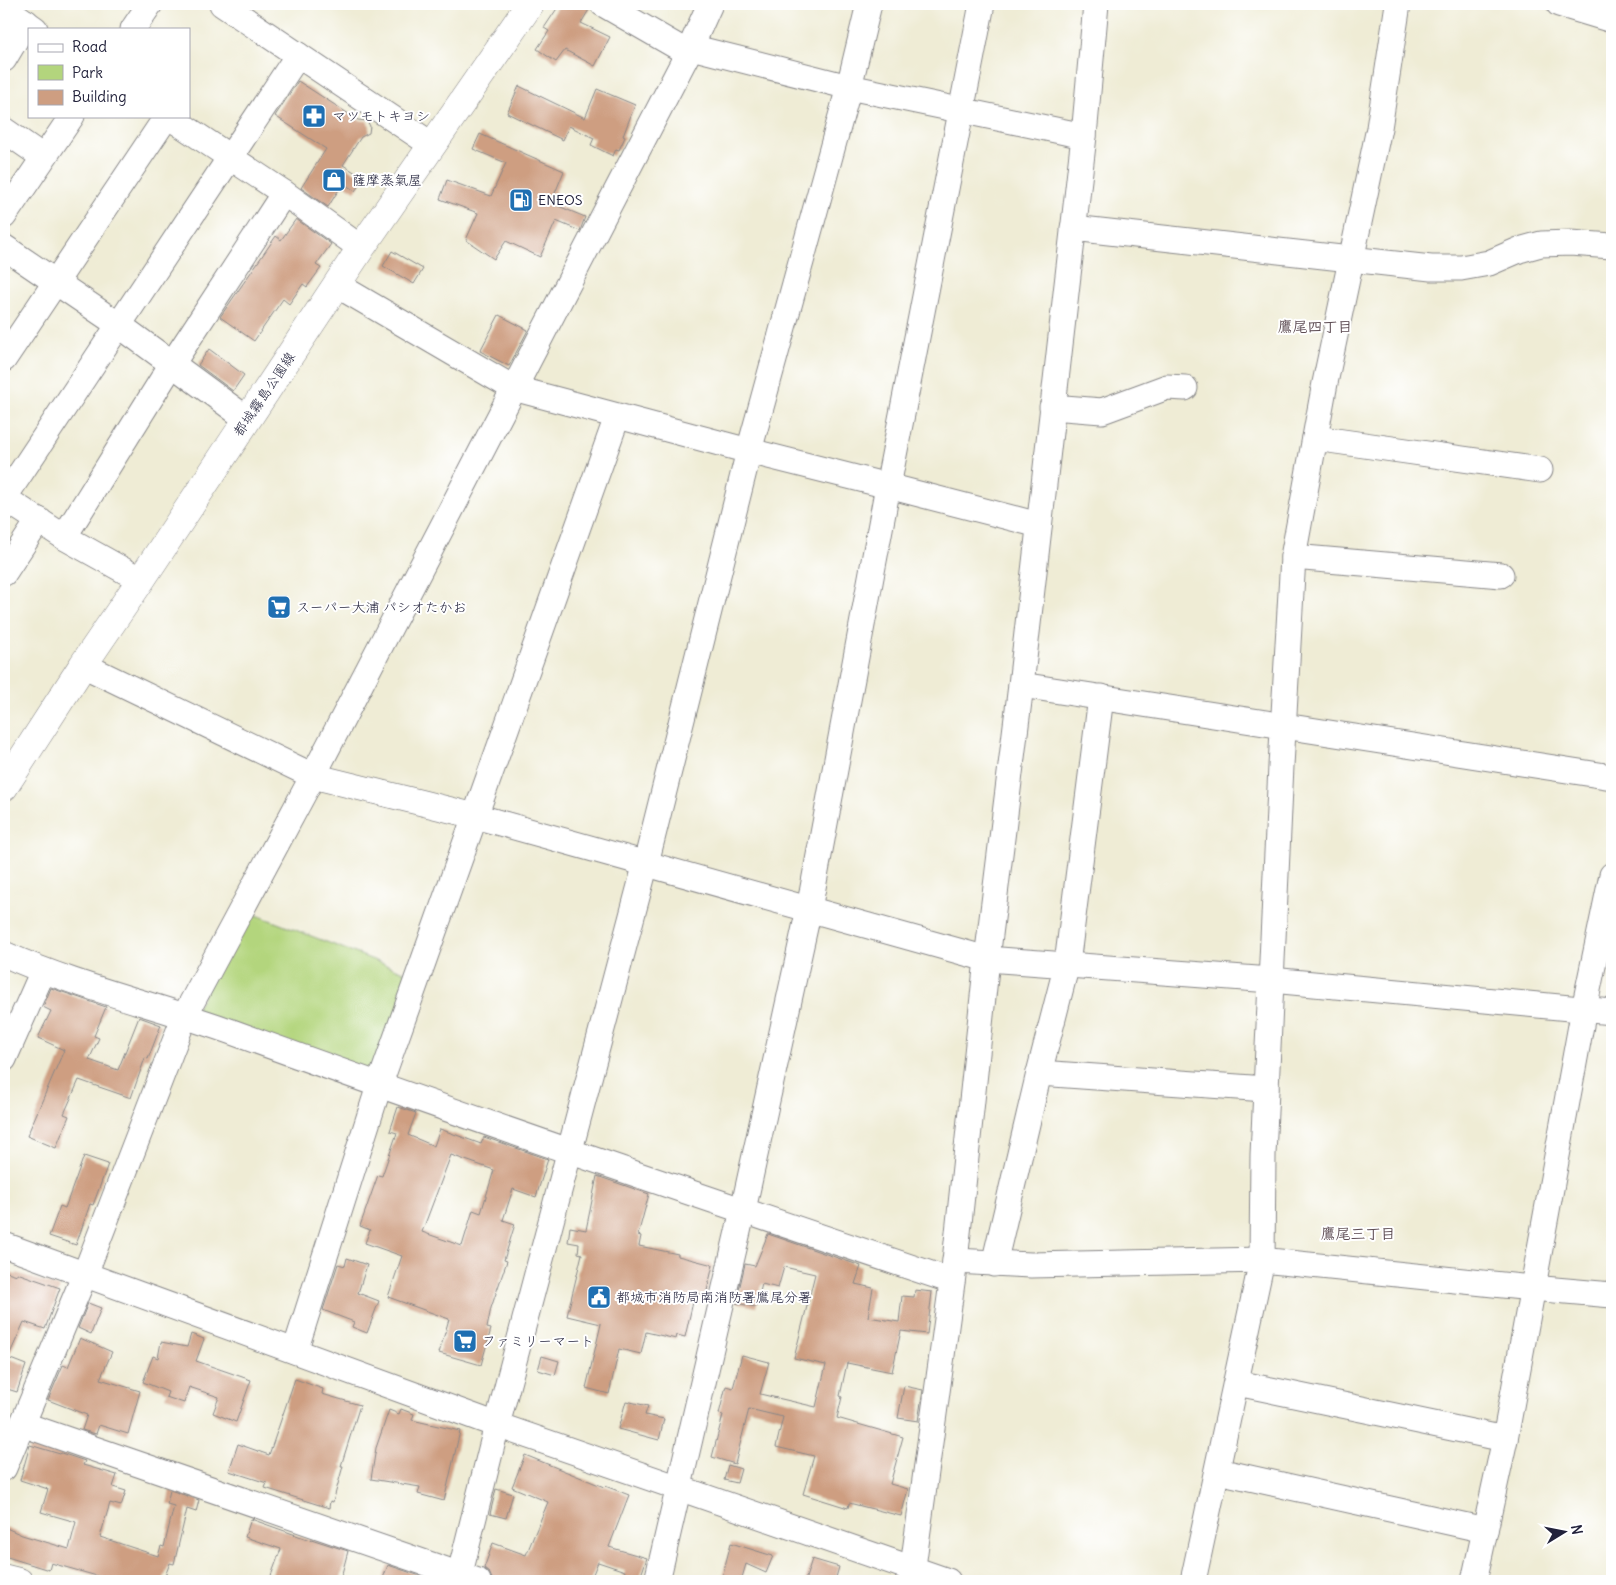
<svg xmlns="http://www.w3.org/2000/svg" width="1616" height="1585" viewBox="0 0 1616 1585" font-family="Delius,'Klee One',sans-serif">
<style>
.green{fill:#b3d57d;stroke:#6a7c5c}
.building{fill:#ce9e81;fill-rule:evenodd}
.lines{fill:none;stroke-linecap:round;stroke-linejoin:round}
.minor-casing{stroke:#888788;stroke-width:27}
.major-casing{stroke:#888788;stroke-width:29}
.minor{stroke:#fff;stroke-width:25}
.major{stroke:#fff;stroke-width:28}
.labels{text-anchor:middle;stroke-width:4;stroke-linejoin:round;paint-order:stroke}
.poi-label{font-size:14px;fill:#22223b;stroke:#fff;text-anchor:start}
.street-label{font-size:14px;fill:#22223b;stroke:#fff}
.neighbourhood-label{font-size:15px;font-weight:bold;fill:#5e4d54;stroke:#fff}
</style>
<rect width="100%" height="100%" fill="#fff"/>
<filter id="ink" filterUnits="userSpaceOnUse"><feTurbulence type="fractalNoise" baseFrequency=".02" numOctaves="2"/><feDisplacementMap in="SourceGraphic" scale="10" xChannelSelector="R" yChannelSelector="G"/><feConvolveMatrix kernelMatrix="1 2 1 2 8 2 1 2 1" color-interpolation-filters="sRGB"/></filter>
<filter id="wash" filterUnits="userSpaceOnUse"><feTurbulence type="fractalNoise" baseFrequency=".0096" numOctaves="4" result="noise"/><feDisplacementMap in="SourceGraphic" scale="20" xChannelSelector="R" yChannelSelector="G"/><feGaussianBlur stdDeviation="1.12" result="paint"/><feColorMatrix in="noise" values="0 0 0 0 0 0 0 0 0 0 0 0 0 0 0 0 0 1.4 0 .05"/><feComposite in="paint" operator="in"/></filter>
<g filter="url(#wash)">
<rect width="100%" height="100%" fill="#efecd5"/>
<!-- green -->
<polygon class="green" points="249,912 412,975 371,1074 195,1011"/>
<g id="blocks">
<!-- building -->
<g class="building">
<polygon points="560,4 589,4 590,8 581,23 610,37 595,66 565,50 556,62 537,49 549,31 544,28"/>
<polygon points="298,81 358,120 367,121 370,126 369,133 361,137 343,165 364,178 355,191 343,183 328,207 301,188 326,149 275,116"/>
<polygon points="519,86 585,118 597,89 635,105 623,136 625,137 619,150 616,149 613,156 591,145 594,138 569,126 563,140 507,113"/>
<polygon points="480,134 564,171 551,203 585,217 580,231 556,221 540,257 506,241 494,259 466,240 478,213 440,199 447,180 491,196 506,163 473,149"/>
<polygon points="296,219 331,244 316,265 321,268 307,287 303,284 289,304 283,299 254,341 220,317 276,236 281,240"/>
<polygon points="392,251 423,269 414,284 383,266"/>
<polygon points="499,315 528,330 509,366 480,351"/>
<polygon points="209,349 244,375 233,391 198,365"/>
<polygon points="51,988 106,1007 94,1036 99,1038 89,1060 118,1070 139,1017 161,1025 148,1059 145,1058 131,1098 79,1080 64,1114 69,1116 56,1148 27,1136 64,1050 38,1038 51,1011 43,1007"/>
<path d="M398,1107L416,1113L408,1135L434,1146L440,1129L481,1144L484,1137L548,1159L536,1197L513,1189L503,1220L515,1224L504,1260L507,1261L491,1308L487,1328L491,1329L481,1365L439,1353L449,1319L388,1297L402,1256L365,1243L370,1230L360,1226L378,1175L382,1176L397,1133L390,1131ZM451,1155L494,1170L481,1213L473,1210L462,1246L422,1232Z"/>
<polygon points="84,1156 108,1164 93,1205 90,1204 76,1245 49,1236 60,1206 65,1208"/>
<polygon points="597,1176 649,1194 638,1235 641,1236 639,1246 678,1254 678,1256 713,1265 706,1295 695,1293 685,1337 677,1335 676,1339 646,1332 641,1354 619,1349 609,1394 586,1388 601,1324 567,1316 582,1254 578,1253 579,1244 568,1242 570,1227 586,1230"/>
<polygon points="768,1234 861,1266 855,1284 873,1288 868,1317 899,1322 902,1296 914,1297 915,1290 932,1292 927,1334 901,1331 892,1372 847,1363 840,1396 842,1397 837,1418 903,1437 890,1484 908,1489 901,1516 849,1503 848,1508 803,1494 814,1456 776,1447 783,1417 749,1409 735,1464 712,1457 723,1415 719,1414 726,1386 733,1388 742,1355 769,1362 760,1394 816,1407 826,1365 794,1358 815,1274 784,1267 778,1288 762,1284 756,1307 736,1303 745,1264 755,1266"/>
<polygon points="347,1258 367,1265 358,1293 379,1301 367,1333 352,1327 354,1322 323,1310 338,1264 345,1266"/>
<polygon points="4,1271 17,1275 17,1273 60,1288 45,1329 24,1322 8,1358 26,1365 17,1392 4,1388"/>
<polygon points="88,1303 101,1308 91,1334 78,1328"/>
<polygon points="191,1334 204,1339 196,1361 251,1380 236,1422 213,1413 219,1397 189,1387 184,1403 166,1397 168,1392 143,1382 153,1356 158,1358 161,1342 187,1347"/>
<polygon points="80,1338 112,1352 100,1379 140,1391 128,1434 99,1425 96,1434 82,1430 87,1415 48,1400 63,1365 68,1367"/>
<polygon points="542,1356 559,1361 555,1375 538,1370"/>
<polygon points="295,1379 323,1389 322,1394 360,1405 341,1466 343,1466 333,1502 330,1501 329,1508 265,1488 267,1483 229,1471 238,1444 269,1455"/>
<polygon points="904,1386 923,1390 918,1421 898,1418"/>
<polygon points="626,1401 648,1406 645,1415 664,1419 659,1440 618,1429"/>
<polygon points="401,1409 414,1414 412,1420 460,1431 444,1501 418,1494 420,1487 371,1479 376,1448 389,1410 399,1414"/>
<polygon points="30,1445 60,1454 61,1453 85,1461 83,1465 117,1475 113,1487 126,1491 121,1506 110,1503 100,1537 158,1556 161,1546 164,1547 174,1506 167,1504 170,1490 199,1500 196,1512 187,1509 174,1564 170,1563 163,1581 103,1581 104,1578 51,1563 49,1570 4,1556 4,1527 22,1535 69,1549 76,1522 41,1512 48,1489 20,1480"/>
<polygon points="525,1455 604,1487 605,1486 629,1495 609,1547 647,1558 639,1581 622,1581 625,1571 598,1562 590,1581 499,1581 492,1579 489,1572 484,1568 493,1543 526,1555 548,1502 512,1487"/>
<polygon points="728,1465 741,1469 737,1483 724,1480"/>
<polygon points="496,1489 513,1494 506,1518 490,1514"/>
<polygon points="251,1519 310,1540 311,1539 348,1551 340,1581 269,1581 281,1549 245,1537"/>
<polygon points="731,1543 773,1556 766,1573 746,1564 741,1581 721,1581"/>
<polygon points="812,1559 839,1567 835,1581 805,1581"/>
<polygon points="388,1565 435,1581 382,1581"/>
</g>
</g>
</g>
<g filter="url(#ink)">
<use href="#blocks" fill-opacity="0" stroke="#888788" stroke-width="1"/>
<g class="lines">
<!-- minor casing -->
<g class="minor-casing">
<g id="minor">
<polyline points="222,4 432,145"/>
<polyline points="603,4 688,53"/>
<polyline points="1559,4 1612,20"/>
<polyline points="4,7 35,29"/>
<polyline points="133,29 150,4"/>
<polyline points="691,47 849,87 1084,136"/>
<polyline points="4,59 26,22"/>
<polyline points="168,116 284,193 361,248"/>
<polyline points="4,130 43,157"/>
<polyline points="4,216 72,116"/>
<polyline points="1073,228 1431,268 1461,268 1489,263 1519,250 1541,244 1570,243 1612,246"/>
<polyline points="4,247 119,325 247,419"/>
<polyline points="337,285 513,388 749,451 888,486 1039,525"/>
<polyline points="4,359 167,116"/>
<polyline points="1052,407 1102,411 1167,387 1185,388"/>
<polyline points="1315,438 1540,470"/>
<polyline points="4,498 298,55"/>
<polyline points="4,498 64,537 141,580"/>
<polyline points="64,537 172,364 284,193"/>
<polyline points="1293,557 1501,575"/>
<polyline points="4,573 39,520"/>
<polyline points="83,665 313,776 475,816 987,959 1271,980 1612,1012"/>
<polyline points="1021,685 1612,777"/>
<path d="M4,954C77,987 157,1005 232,1032C471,1119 711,1200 952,1281"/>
<polyline points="4,1059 43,971"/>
<polyline points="1039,1073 1266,1089"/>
<polyline points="4,1245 497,1425 948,1581"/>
<polyline points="955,1261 1031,1265 1262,1260 1532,1288 1612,1295"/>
<polyline points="994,1264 1039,1073 1067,964 1101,697"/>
<polyline points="295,1351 379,1086 617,417"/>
<polyline points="1237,1383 1505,1439"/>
<polyline points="22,1424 478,1581"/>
<polyline points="4,1468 85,1274 185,1015 313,776 688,53 710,4"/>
<polyline points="1218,1471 1485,1530"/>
<polyline points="4,1577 20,1581"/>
<polyline points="458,1581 497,1425 646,863 749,451 849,87 869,4"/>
<polyline points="657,1581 743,1210 809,909 888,486 982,4"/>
<polyline points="911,1581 955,1261 987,959 1021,685 1084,136 1096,4"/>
<polyline points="1193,1581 1262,1260 1263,1155 1281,766 1293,557 1325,383 1379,128 1398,4"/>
<polyline points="1474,1581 1505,1439 1584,1009 1612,875"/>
</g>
</g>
<!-- major casing -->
<g class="major-casing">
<polyline id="major" points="4,787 83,665 141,580 361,248 530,4"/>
</g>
<!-- minor -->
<use href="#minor" class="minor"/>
<!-- major -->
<use href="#major" class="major"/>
</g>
</g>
<!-- icons -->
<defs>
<g id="pharmacy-square" transform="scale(1.25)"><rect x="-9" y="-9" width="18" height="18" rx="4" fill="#1f6fb2" stroke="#fff"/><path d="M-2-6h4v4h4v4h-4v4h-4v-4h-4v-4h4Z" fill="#fff"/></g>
<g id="shop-square" transform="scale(1.25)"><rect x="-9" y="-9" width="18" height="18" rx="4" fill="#1f6fb2" stroke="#fff"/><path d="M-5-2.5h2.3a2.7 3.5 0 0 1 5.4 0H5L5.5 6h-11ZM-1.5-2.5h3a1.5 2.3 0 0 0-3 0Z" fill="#fff"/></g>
<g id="fuel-square" transform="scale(1.25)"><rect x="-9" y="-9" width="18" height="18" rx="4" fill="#1f6fb2" stroke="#fff"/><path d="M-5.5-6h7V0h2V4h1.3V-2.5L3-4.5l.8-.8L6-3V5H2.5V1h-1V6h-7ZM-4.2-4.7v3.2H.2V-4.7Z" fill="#fff"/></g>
<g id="supermarket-square" transform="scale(1.25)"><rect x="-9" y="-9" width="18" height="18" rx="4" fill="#1f6fb2" stroke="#fff"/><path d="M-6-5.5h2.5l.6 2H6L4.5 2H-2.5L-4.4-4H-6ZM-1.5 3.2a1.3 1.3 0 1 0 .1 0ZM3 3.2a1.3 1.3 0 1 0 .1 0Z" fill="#fff"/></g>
<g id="civic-square" transform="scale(1.25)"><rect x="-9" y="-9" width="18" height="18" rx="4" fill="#1f6fb2" stroke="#fff"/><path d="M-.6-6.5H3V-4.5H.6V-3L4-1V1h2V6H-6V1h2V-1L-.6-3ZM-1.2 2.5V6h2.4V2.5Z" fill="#fff"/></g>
</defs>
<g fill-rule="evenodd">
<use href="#pharmacy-square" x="314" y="116"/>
<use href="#shop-square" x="334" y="180"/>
<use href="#fuel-square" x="521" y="200"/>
<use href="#supermarket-square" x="279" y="607"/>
<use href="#civic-square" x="599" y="1297"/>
<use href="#supermarket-square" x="465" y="1341"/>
</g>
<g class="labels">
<!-- poi labels -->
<g class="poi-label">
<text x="332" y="121">マツモトキヨシ</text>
<text x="352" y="185">薩摩蒸氣屋</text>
<text x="538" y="205">ENEOS</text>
<text x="296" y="612">スーパー大浦 パシオたかお</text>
<text x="616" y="1302">都城市消防局南消防署鷹尾分署</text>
<text x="482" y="1346">ファミリーマート</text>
</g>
<!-- street labels -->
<g class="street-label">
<text transform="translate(264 394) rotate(-56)" y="5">都城霧島公園線</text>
</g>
<!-- neighbourhood labels -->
<g class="neighbourhood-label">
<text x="1315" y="332">鷹尾四丁目</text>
<text x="1358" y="1239">鷹尾三丁目</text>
</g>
</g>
<!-- margin -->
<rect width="1616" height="1585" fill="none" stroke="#fff" stroke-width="20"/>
<!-- legend -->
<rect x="28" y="28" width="162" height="90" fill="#ffffff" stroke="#a7a7b1"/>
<rect x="38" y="44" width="25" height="8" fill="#ffffff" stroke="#a7a7b1"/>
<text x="72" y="52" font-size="15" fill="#22223b">Road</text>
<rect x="38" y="65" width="25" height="15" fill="#b3d57d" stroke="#a7a7b1"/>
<text x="72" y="78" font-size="15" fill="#22223b">Park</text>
<rect x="38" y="90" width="25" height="15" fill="#ce9e81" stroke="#a7a7b1"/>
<text x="72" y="102" font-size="15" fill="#22223b">Building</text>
<!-- north arrow -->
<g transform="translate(1564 1532) rotate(80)" stroke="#ffffff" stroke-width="4" paint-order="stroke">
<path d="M0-4L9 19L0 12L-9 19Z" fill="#22223b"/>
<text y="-8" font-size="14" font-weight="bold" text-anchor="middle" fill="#22223b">N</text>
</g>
</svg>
